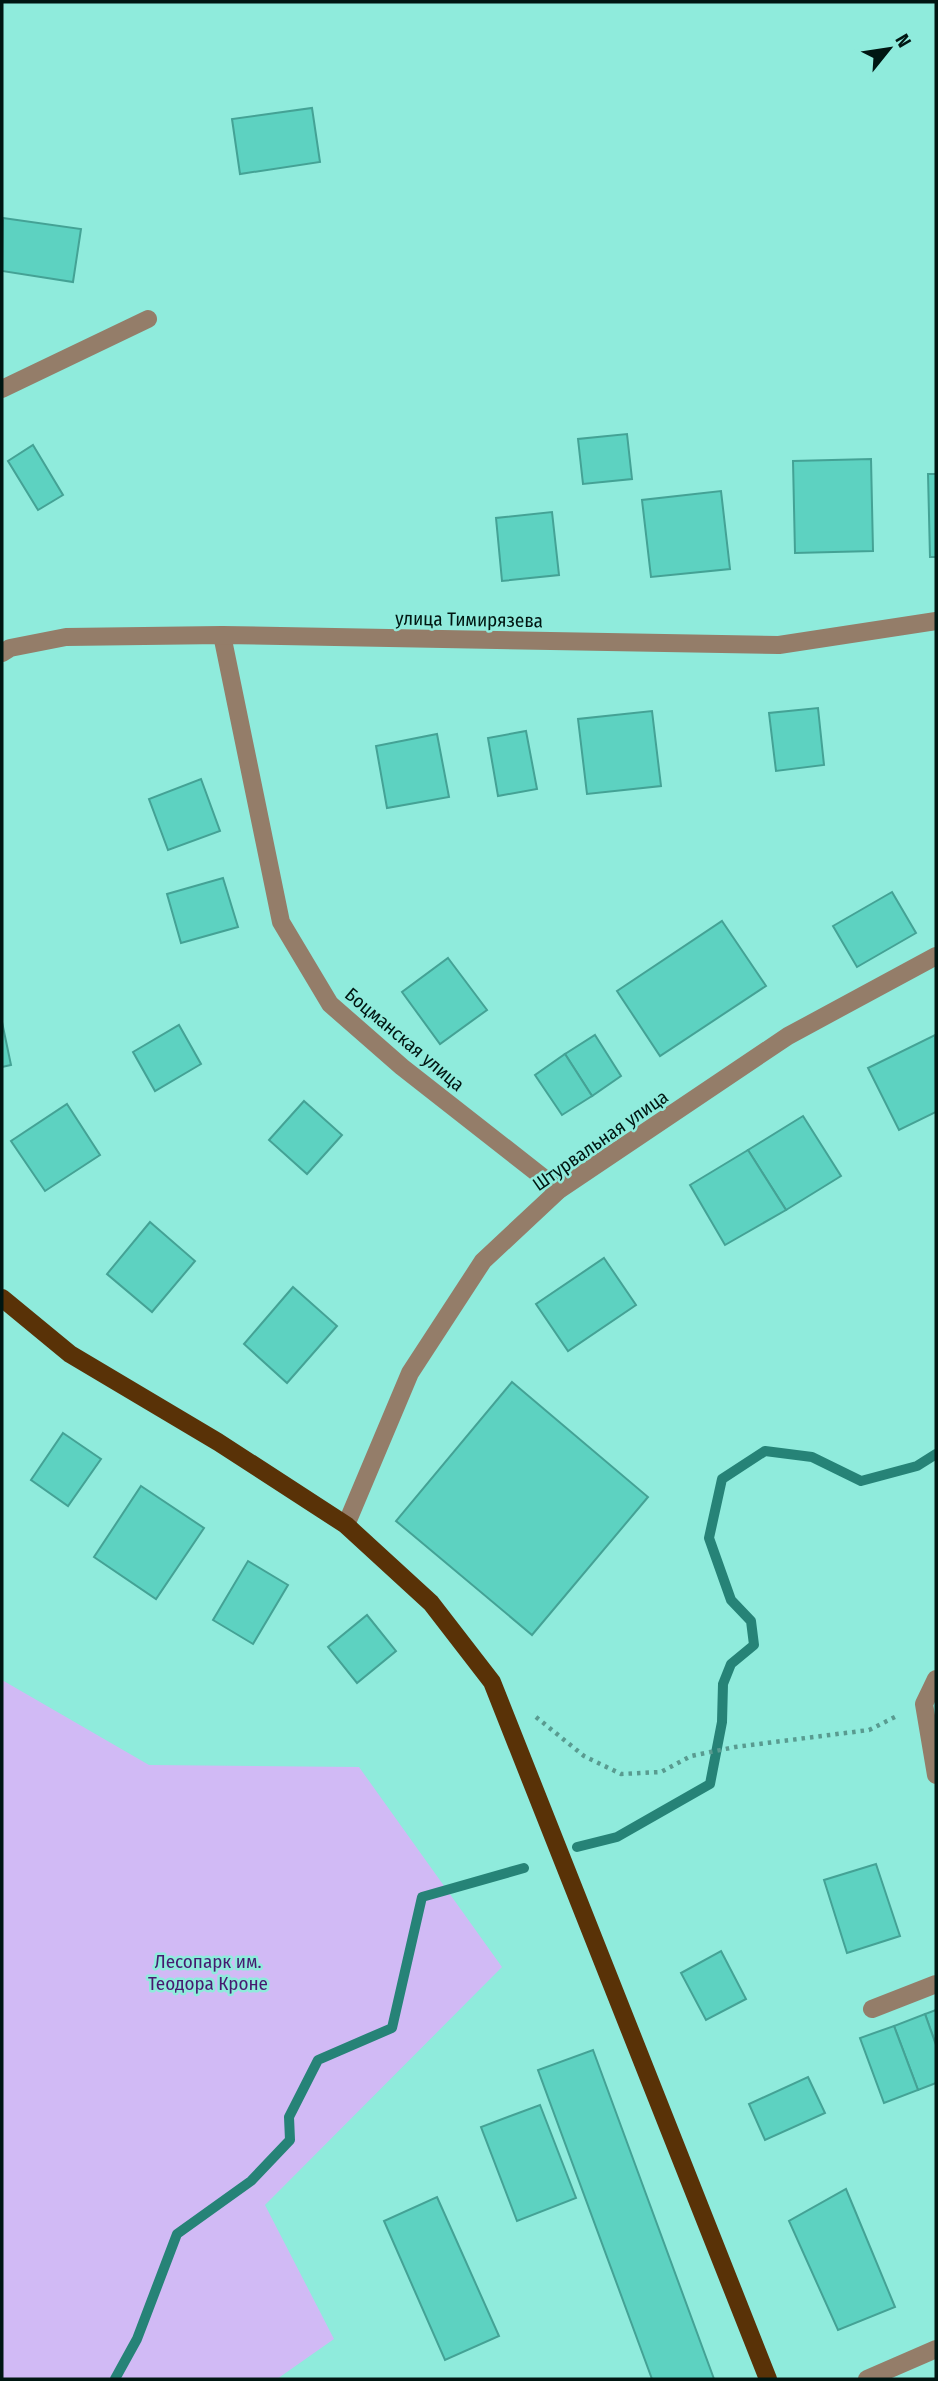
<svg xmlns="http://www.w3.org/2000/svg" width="938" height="2381" viewBox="0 0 938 2381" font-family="'Fira Sans Condensed',sans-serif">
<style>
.green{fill:#d1baf5}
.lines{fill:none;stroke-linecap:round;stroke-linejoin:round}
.stream{stroke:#268377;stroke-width:10}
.building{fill:#5dd2c1;stroke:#44a295;stroke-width:2}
.path{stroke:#599b90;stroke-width:4.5;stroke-dasharray:3.5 5;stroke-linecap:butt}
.minor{stroke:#947d69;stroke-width:18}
.major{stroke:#593207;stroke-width:18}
.labels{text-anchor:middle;stroke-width:5;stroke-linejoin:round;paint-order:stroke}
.street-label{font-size:19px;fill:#001612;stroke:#8febdc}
.park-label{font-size:19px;fill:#461a6f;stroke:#8febdc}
</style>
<rect width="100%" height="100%" fill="#8febdc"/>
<!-- green -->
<polygon class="green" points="2,1680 149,1765 359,1767 502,1967 265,2205 334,2339 277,2379 2,2379"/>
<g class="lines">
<!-- stream -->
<g class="stream">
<polyline points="577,1847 617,1837 710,1784 722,1722 723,1684 731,1664 754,1645 751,1621 731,1600 709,1538 722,1479 765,1451 812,1457 861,1481 917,1466 936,1454"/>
<polyline points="115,2379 137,2339 177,2234 251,2181 290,2140 289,2117 318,2060 392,2028 422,1897 524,1868"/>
</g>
</g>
<!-- building -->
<g class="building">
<polygon points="312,108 320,162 240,174 232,119"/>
<polygon points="3,218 81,229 73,282 2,271"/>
<polygon points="627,434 632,479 583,484 578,439"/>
<polygon points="33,445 63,495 38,510 8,461"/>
<polygon points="871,459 873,551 795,553 793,461"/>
<polygon points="928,474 936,474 936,557 930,557"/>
<polygon points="721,491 730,569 651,577 642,500"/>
<polygon points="552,512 559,575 502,581 496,518"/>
<polygon points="818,708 824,765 776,771 769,713"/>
<polygon points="652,711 661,786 587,794 578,719"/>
<polygon points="526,731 537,789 498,796 488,738"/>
<polygon points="437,734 449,797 387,808 376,746"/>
<polygon points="201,779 220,831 168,850 149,799"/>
<polygon points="223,878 238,927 181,943 167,894"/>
<polygon points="892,892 916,933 857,967 833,926"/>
<polygon points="722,921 766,986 660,1056 617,991"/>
<polygon points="448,958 487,1010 440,1044 402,992"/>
<polygon points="2,1022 11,1065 2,1067"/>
<polygon points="179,1025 201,1064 155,1091 133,1052"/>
<polygon points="595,1035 621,1076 592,1096 565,1054"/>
<polygon points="935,1035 936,1112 899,1130 868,1068"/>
<polygon points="565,1054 592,1096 562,1115 535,1075"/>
<polygon points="304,1101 342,1135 307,1174 269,1140"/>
<polygon points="67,1104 100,1155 45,1191 11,1141"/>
<polygon points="803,1116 841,1176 786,1210 748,1150"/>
<polygon points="748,1150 786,1210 725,1245 690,1185"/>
<polygon points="150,1222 195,1261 152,1312 107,1274"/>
<polygon points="604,1258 636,1305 568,1351 536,1304"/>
<polygon points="293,1287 337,1326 287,1383 244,1344"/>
<polygon points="512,1382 648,1497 532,1635 396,1521"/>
<polygon points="63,1433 101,1459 68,1506 31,1480"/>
<polygon points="141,1486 204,1528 156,1599 94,1557"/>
<polygon points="248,1561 288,1585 253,1644 213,1620"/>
<polygon points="367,1615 396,1651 357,1683 328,1647"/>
<polygon points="876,1864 900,1936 847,1953 824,1880"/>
<polygon points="721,1951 746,1999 706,2020 681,1973"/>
<polygon points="936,2010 936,2045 925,2014"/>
<polygon points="925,2014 936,2045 936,2083 918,2090 894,2026"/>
<polygon points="894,2026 918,2090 884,2103 860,2038"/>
<polygon points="593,2050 714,2379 652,2379 538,2070"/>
<polygon points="808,2077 825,2113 765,2140 749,2104"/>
<polygon points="540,2105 576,2198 517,2221 481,2127"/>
<polygon points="846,2189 895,2307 838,2330 789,2221"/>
<polygon points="437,2197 499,2336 445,2360 384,2221"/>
</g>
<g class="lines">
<!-- path -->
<polyline class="path" points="536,1717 584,1756 621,1774 661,1772 691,1756 735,1747 869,1730 899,1715"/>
<!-- minor -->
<g class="minor">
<polyline points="2,389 148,319"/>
<polyline points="222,635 281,922 330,1004 402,1067 559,1190"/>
<polyline points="2,653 10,648 66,637 222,635 779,645 936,621"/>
<polyline points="346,1525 410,1373 483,1261 559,1190 788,1036 936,956"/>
<polyline points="936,1679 924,1704 936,1775"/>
<polyline points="872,2009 936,1984"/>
<polyline points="867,2379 936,2349"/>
</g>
<!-- major -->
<polyline class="major" points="2,1298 70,1354 218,1442 346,1525 431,1603 492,1682 768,2379"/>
</g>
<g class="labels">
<!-- street labels -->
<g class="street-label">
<text transform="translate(469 619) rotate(1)" y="7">улица Тимирязева</text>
<text transform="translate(405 1039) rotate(40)" y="7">Боцманская улица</text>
<text transform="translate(600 1140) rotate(-35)" y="7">Штурвальная улица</text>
</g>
<!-- park labels -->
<g class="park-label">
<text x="208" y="1968">Лесопарк им.<tspan x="208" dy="22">Теодора Кроне</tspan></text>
</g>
</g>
<!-- border -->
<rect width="938" height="2381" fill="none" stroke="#001612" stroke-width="7"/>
<!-- north arrow -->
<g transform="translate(889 49) rotate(60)" stroke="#8febdc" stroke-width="5" paint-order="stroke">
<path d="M0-5L12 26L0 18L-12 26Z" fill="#001612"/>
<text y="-10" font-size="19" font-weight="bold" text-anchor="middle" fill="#001612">N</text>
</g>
</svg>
